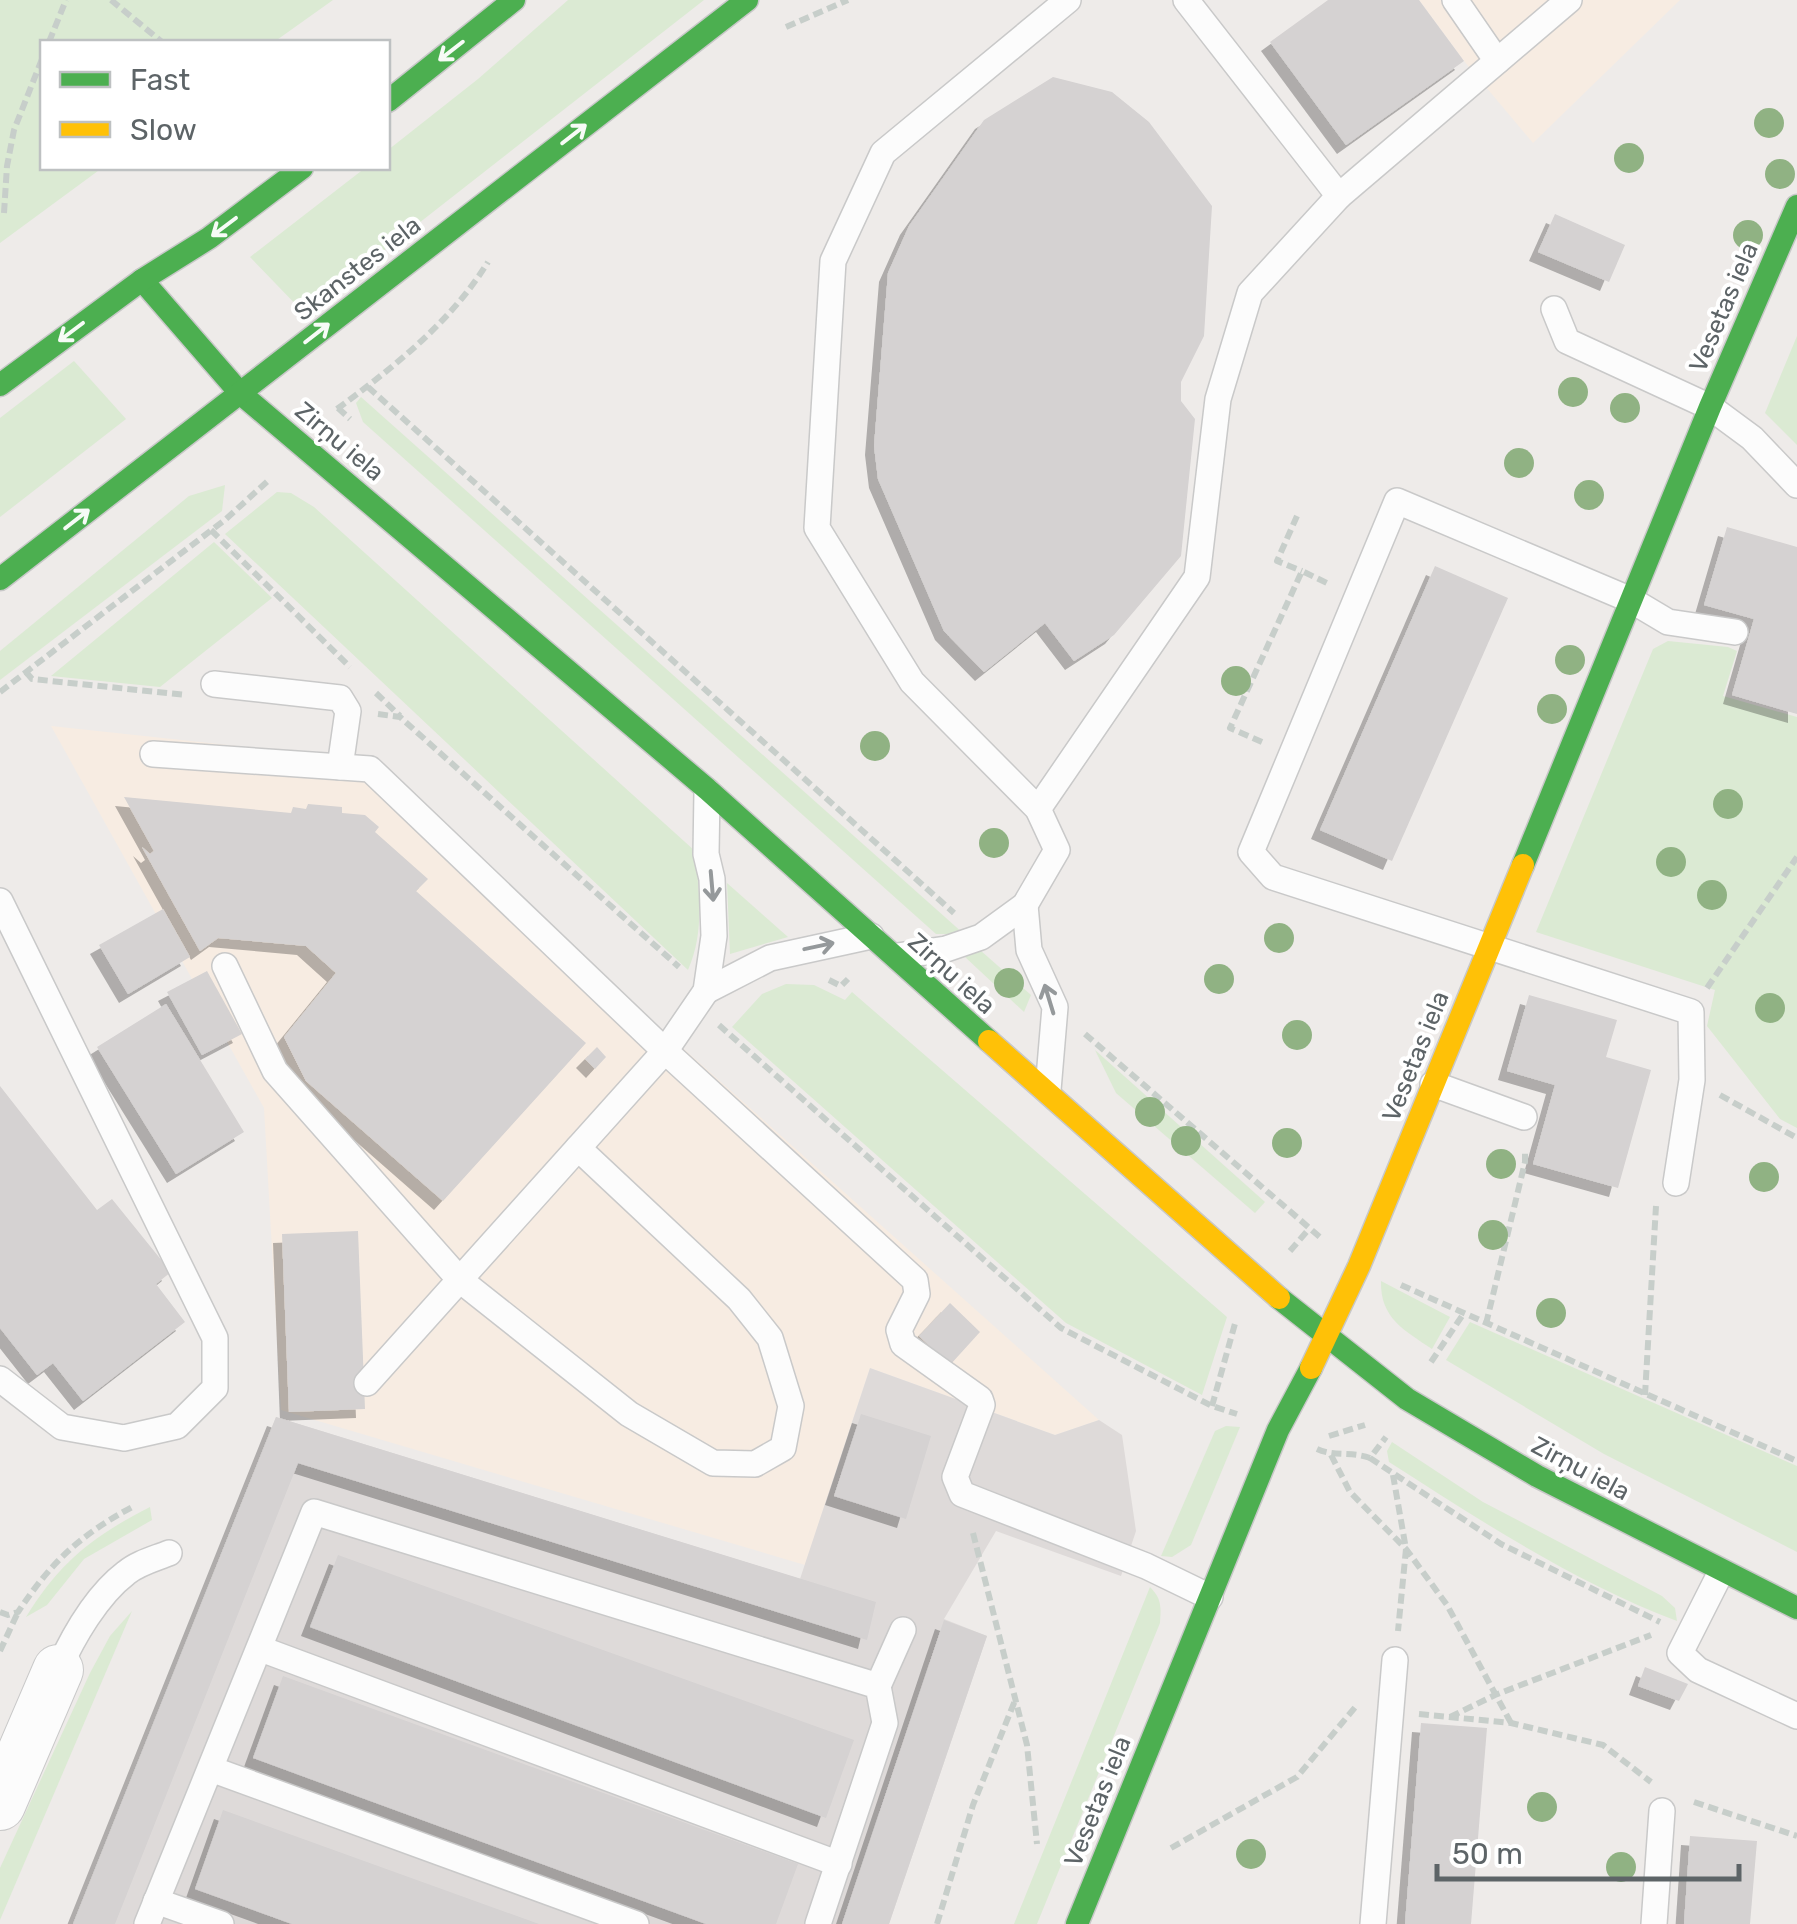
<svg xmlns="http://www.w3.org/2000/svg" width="1797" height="1924" viewBox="0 0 1797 1924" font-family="Rubik,sans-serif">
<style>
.commercial{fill:#f7ece2}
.industrial{fill:#dedad9}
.green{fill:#dbead3}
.building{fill:#d5d2d2;filter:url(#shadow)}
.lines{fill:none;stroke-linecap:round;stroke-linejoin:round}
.lane-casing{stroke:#c9c9c9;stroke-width:28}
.street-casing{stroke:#c9c9c9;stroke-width:52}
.fast-casing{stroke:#c8c8c8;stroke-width:25}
.slow-casing{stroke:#c8c8c8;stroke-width:25}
.path{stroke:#c7ceca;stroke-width:6;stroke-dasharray:10 5;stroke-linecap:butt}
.lane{stroke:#fcfcfc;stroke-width:25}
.street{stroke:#fcfcfc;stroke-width:50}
.fast{stroke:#4caf50;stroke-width:22}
.slow{stroke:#ffc107;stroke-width:22}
.tree{fill:#90b283}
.oneway{stroke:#f6fbf6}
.oneway2{stroke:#95999b}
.labels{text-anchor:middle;stroke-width:8;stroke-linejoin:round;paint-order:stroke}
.street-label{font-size:25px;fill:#5d6467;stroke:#fff}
</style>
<defs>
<filter id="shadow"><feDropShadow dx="-9" dy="9" stdDeviation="0" flood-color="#0004"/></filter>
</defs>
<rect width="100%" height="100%" fill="#eeebe9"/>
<!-- commercial -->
<g class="commercial">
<polygon points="1419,0 1680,0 1533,143 1464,61"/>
<polygon points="51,726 368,760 627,998 1099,1420 1055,1435 870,1368 805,1565 281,1410 264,1108"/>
</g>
<!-- industrial -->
<polygon class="industrial" points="870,1368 1055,1435 1099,1420 1122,1435 1136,1531 1121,1576 996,1531 944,1619 987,1636 889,1924 73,1924 276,1417 800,1579"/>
<!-- green -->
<g class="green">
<polygon points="0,0 333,0 274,42 42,42 42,168 102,168 0,243"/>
<polygon points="568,0 704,0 304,313 250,257 365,168 388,168 388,150 478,79"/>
<polygon points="1797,336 1797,445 1765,413"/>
<polygon points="74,361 126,419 0,517 0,418"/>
<polygon points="361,397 964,934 936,934 363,422 356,403"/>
<polygon points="225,485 222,511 0,680 0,651 189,496"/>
<path d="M277,492L291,493L314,507L695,851C699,893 705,931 688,970L225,534Z"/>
<polygon points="214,542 272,598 160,687 51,676"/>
<polygon points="1668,641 1728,647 1737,651 1723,696 1797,717 1797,1128 1780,1119 1707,1026 1715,990 1536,932 1653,649"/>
<polygon points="727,883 788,937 730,954"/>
<polygon points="980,950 1031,995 1024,1012 965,957"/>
<polygon points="786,984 814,985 845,1000 852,992 1227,1317 1202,1395 1066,1323 732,1027 762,994"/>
<polygon points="1095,1050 1265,1202 1255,1213 1116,1093"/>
<path d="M1381,1281L1450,1317L1432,1349C1404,1330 1380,1318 1381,1281Z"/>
<polygon points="1470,1322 1797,1466 1797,1552 1604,1454 1446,1360"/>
<polygon points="1226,1426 1240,1427 1191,1545 1172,1557 1161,1556 1215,1431"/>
<path d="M1392,1442L1483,1502L1662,1596L1675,1608L1677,1621C1574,1582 1481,1521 1389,1462L1387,1451Z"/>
<path d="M150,1507L152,1520L84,1559L47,1605L26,1617C60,1562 93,1536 150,1507Z"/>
<path d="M1150,1587C1162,1599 1161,1607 1160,1623L1037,1924H1014Z"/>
<polygon points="132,1611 0,1920 0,1868 90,1673 110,1636"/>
</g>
<!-- building -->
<g class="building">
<polygon points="1328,0 1419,0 1464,61 1346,145 1270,42"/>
<polygon points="1053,77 1112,92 1149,122 1212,206 1204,336 1181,382 1181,401 1195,419 1181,556 1114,635 1074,661 1045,623 984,672 944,631 878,479 874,446 888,273 909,226 984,120"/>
<polygon points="1555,214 1625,245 1609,282 1538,252"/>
<polygon points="1727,527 1797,547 1797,714 1732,695 1754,619 1704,605"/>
<polygon points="1435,566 1508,598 1392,861 1320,830"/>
<polygon points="124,797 291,813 293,807 306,809 308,804 342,807 342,813 365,815 379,827 375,832 428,879 416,891 586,1043 443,1201 306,1081 284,1037 336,973 306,946 218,938 200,951 142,847 150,854 154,851"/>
<polygon points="163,909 190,957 128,994 99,945"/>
<polygon points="207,971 242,1034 202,1055 167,992"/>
<polygon points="1529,995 1617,1020 1606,1057 1651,1070 1618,1188 1533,1164 1555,1085 1507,1071"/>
<polygon points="166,1004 244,1132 176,1174 97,1047"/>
<polygon points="597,1047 606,1057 595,1069 585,1059"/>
<polygon points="0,1086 97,1210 112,1199 171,1272 156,1284 185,1322 83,1401 53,1363 37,1375 0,1328"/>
<polygon points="358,1231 365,1409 289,1412 282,1234"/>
<polygon points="950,1303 980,1332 950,1365 919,1336"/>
<polygon points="861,1414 931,1436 906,1519 834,1496"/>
<polygon points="276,1417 876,1602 867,1640 298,1463 115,1924 73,1924"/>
<polygon points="338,1555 854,1740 826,1818 310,1627"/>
<polygon points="944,1620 987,1636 889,1924 842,1924"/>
<polygon points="1645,1667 1688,1684 1679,1701 1638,1686"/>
<polygon points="283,1676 798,1864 776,1924 706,1924 253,1758"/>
<polygon points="1421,1723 1487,1728 1471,1924 1405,1924"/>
<polygon points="223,1810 539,1924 292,1924 195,1889"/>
<polygon points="1690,1836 1757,1841 1750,1924 1684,1924"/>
</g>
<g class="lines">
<!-- lane casing -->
<g class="lane-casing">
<g id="lane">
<polyline points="1455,0 1497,61"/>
<polyline points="1339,196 1569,0"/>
<polyline points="1554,309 1567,341 1710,407 1752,438 1797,485"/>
<polyline points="214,684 340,698 348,711 340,767"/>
<polyline points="153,754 370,769 665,1051 915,1280 917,1294 899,1330 903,1344 980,1399 982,1405 955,1477 962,1494 1146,1566 1210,1597"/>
<polyline points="1038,809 1197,577 1218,399 1250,293 1339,196 1186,0"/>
<polyline points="0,901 215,1338 215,1388 177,1426 124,1438 62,1427 0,1379"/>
<polyline points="1025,905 1029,950 1055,1007 1048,1090"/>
<polyline points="897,956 946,949 981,937 1025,905 1057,850 1038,809 912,682 817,528 833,261 883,153 1068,0"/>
<polyline points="225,966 275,1071 460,1280 629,1414 713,1463 755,1464 783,1448 791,1406 770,1338 739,1299 578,1148"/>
<polyline points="706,991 770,958 871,936"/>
<polyline points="1433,1084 1524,1117"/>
<polyline points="1676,1183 1692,1080 1691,1012 1273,877 1251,852 1397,501 1631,600 1668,622 1735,632"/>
<polyline points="367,1383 665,1051 706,991 714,936 712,879 706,854 707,791"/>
<polyline points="1721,1572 1680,1653 1698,1670 1797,1716"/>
<polyline points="261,1649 839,1864"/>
<path d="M58,1670C73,1637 97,1595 126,1573C138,1563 154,1559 169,1553"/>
<polyline points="878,1686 903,1630"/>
<polyline points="211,1769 636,1924"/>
<polyline points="156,1901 221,1924"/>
<polyline points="147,1924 314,1512 878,1686 885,1723 818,1924"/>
<polyline points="1373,1924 1395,1660"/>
<polyline points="1654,1924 1662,1811"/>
</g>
</g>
<!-- street casing -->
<g class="street-casing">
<polyline id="street" points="0,1805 58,1670"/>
</g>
<!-- fast casing -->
<g class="fast-casing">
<g id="fast">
<polyline points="388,101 514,0"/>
<polyline points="142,280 240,393 707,789 989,1041"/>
<polyline points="0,385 142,280 209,238 302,168"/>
<polyline points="0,579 747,0"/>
<polyline points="1523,865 1710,407 1797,206"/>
<polyline points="1279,1298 1407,1399 1537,1476 1797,1608"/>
<polyline points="1077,1924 1278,1430 1311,1368"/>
</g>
</g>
<!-- slow casing -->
<g class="slow-casing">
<g id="slow">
<polyline points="989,1041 1279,1298"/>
<polyline points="1311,1368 1359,1266 1523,865"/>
</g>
</g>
<!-- path -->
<g class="path">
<polyline points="111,0 162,42"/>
<polyline points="786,27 848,0"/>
<polyline points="49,42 66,0"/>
<polyline points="4,213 7,166 14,130 42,59"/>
<polyline points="368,387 954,913"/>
<polyline points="338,408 350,419"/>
<path d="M337,409C394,367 451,322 488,262"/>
<polyline points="1297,516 1277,561 1302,571"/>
<polyline points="211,530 350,667"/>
<polyline points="26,672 32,679 186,695"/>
<polyline points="0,692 226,519 270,479"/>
<polyline points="376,693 400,716"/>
<polyline points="378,714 400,717 679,967"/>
<polyline points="1262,742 1230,728 1302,571 1329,584"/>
<polyline points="829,980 841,986 848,979"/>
<polyline points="1707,988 1797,857"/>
<polyline points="719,1025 1061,1328 1212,1406 1237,1414"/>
<polyline points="1085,1034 1321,1238"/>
<polyline points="1720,1095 1797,1138"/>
<polyline points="1290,1251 1309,1229"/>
<polyline points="1401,1285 1797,1461"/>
<polyline points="1486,1324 1525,1162 1525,1149"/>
<polyline points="1431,1362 1464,1313"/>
<polyline points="1645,1395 1656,1206"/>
<polyline points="1212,1406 1236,1320"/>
<polyline points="1329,1436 1365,1425"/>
<path d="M1317,1449C1335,1457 1350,1451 1370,1458L1386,1437"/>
<polyline points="1331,1455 1350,1492 1406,1549 1447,1605 1511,1723"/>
<polyline points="1370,1458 1501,1544 1660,1622"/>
<polyline points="1393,1475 1406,1549 1398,1631"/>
<polyline points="973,1533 1027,1745 1037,1844"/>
<path d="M0,1612L8,1615L18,1612C52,1561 80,1535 134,1506"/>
<polyline points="0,1651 18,1612"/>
<polyline points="1419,1714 1511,1723 1603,1745 1651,1782"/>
<polyline points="1450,1717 1495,1695 1651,1635"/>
<polyline points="1694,1802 1797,1836"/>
<polyline points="1171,1848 1297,1777 1357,1705"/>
<polyline points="937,1924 973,1805 1016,1698"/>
</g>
<!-- lane -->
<use href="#lane" class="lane"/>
<!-- street -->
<use href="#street" class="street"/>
<!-- fast -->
<use href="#fast" class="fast"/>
<!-- slow -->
<use href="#slow" class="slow"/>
</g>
<!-- trees -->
<g class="tree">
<circle cx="1769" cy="123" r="15"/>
<circle cx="1629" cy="158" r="15"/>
<circle cx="1780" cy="174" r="15"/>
<circle cx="1748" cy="235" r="15"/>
<circle cx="1573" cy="392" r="15"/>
<circle cx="1625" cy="408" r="15"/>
<circle cx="1519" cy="463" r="15"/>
<circle cx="1589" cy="495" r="15"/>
<circle cx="1570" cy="660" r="15"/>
<circle cx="1236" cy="681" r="15"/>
<circle cx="1552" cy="709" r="15"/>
<circle cx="875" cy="746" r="15"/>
<circle cx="1728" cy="804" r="15"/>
<circle cx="994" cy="843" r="15"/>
<circle cx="1671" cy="862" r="15"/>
<circle cx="1712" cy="895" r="15"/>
<circle cx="1279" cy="938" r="15"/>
<circle cx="1219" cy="979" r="15"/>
<circle cx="1009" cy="983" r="15"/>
<circle cx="1770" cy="1008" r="15"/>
<circle cx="1297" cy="1035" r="15"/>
<circle cx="1150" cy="1112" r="15"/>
<circle cx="1186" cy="1141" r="15"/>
<circle cx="1287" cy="1143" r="15"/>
<circle cx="1501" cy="1164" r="15"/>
<circle cx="1764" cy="1177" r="15"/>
<circle cx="1493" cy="1235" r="15"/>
<circle cx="1551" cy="1313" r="15"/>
<circle cx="1542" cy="1807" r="15"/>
<circle cx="1251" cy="1854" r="15"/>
<circle cx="1621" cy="1867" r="15"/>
</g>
<!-- one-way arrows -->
<defs><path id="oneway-shaft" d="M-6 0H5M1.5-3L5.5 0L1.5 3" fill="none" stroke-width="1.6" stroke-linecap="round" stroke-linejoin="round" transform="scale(2.5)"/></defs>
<g class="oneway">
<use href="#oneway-shaft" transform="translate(451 51) rotate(142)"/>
<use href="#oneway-shaft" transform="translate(574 134) rotate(-38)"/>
<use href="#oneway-shaft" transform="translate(224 227) rotate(143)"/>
<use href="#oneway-shaft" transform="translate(71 332) rotate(143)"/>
<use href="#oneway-shaft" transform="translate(317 333) rotate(-38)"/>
<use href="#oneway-shaft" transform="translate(77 519) rotate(-38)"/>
</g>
<g class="oneway2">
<use href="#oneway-shaft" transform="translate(712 886) rotate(85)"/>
<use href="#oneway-shaft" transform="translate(819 946) rotate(-12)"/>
<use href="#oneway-shaft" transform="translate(1049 999) rotate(-107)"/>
</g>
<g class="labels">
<!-- street labels -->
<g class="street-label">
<text transform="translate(357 268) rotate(-38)" y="9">Skanstes iela</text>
<text transform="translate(1723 307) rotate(-67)" y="9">Vesetas iela</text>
<text transform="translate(340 441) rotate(40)" y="9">Zirņu iela</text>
<text transform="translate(952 973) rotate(42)" y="9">Zirņu iela</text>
<text transform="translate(1415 1056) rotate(-68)" y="9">Vesetas iela</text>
<text transform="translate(1581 1468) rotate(28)" y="9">Zirņu iela</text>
<text transform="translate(1097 1801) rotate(-68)" y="9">Vesetas iela</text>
</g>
</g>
<!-- legend -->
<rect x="40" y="40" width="350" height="130" fill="#ffffff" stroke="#bec1c2" stroke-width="2.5"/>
<rect x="60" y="72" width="50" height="15" fill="#4caf50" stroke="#bec1c2" stroke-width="2.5"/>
<text x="130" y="90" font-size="30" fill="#5d6467">Fast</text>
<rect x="60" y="122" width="50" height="15" fill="#ffc107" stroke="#bec1c2" stroke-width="2.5"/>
<text x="130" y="140" font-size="30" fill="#5d6467">Slow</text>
<!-- scale -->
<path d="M1437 1864v15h302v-15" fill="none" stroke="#5d6467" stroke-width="5"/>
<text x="1452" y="1864" font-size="30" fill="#5d6467" stroke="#ffffff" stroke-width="8" paint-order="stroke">50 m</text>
</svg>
